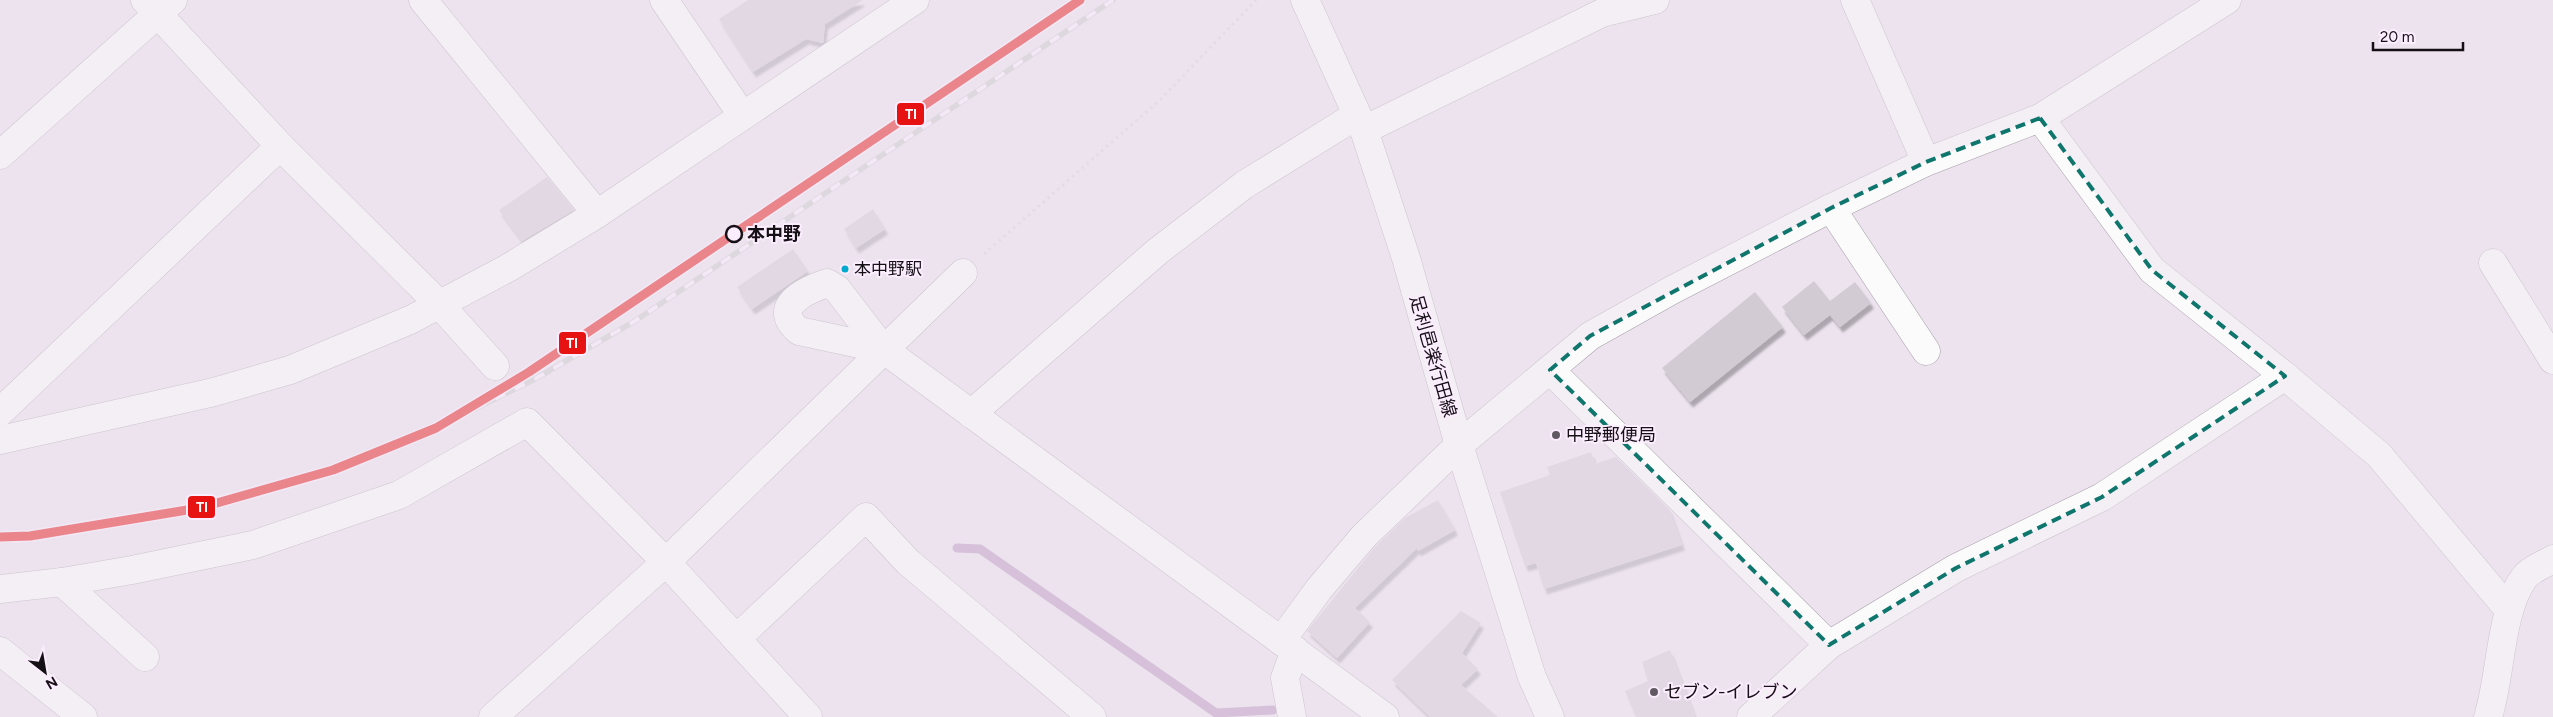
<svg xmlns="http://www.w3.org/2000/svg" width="2553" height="717" viewBox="0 0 2553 717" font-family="Figtree,'Noto Sans JP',sans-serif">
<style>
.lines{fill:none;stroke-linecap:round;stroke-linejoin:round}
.stream{stroke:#bc98c0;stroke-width:9}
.building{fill:#d2cbd4;filter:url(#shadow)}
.minor-casing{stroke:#a69fa8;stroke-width:29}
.major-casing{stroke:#a69fa8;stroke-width:29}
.path{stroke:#d6d4d6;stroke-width:3;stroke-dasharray:2.5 4;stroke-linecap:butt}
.minor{stroke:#fcfbfc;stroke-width:28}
.major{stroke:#fcfbfc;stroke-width:28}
.rail-casing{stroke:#cac8ca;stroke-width:5.5}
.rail{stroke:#fbedfd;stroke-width:4;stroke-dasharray:11;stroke-linecap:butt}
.rail-1-casing{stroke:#fbedfd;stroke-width:12}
.rail-1{stroke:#e71212;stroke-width:9}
.marked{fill:none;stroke:#0f766e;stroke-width:4;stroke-dasharray:10 6;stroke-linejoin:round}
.stop-dot{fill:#fbedfd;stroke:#150f16;stroke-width:2.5}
.bus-dot{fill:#00a9ce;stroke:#fbedfd;stroke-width:2}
.poi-dot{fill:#605962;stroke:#fbedfd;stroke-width:2}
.labels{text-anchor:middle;stroke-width:4;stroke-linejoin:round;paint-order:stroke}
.bus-label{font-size:17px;fill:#150f16;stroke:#fbedfd;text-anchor:start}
.stop-label{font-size:18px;font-weight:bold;fill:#150f16;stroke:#fbedfd;text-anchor:start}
.street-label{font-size:18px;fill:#150f16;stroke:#fbedfd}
.poi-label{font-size:18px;fill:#150f16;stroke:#fbedfd;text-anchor:start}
.line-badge{stroke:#fbedfd;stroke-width:2}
.badge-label{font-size:14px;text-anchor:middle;font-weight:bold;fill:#fff}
</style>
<defs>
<filter id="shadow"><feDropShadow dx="3" dy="5.5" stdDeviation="1" flood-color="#0004"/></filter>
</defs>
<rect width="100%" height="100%" fill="#ece3ee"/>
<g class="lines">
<!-- stream -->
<polyline class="stream" points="957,548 980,549 1216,713 1273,710"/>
</g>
<!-- building -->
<g class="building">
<polygon points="748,0 863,0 825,24 823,43 806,39 753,72 719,19"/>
<polygon points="547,177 574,210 522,241 499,210"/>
<polygon points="873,209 885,229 856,248 844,229"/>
<polygon points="793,249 808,271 752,309 737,287"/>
<polygon points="1814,281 1830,301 1855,282 1871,303 1840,327 1830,315 1804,335 1782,307"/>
<polygon points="1755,292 1783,327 1690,402 1662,368"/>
<polygon points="1591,452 1595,464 1616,457 1669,509 1682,545 1544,589 1536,563 1525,566 1500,492 1550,475 1547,467"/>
<polygon points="1438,500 1455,530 1418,551 1417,548 1355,608 1370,622 1337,658 1307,631 1375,547 1405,518"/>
<polygon points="1461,611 1481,623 1462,653 1478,669 1461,685 1498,717 1430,717 1392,680"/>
<polygon points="1670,650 1695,717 1636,717 1625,691 1648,681 1642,662"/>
</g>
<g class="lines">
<!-- minor casing -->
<g class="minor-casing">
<g id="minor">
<polyline points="145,0 280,146 439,304 495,366"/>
<polyline points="423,0 597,214"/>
<polyline points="664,0 742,115"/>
<polyline points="1855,0 1926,162"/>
<polyline points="2040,118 2152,270 2285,376 2379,455 2509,610"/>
<polyline points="1364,130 1602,13 1655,0"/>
<polyline points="0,155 173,0"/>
<polyline points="1831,208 1926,351"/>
<polyline points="2493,263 2553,360"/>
<path d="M883,349L799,331C770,307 804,291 827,283L837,289L883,349L1385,717"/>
<polyline points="1550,370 1829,645"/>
<polyline points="0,412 280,146"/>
<polyline points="971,414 1158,251 1244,185 1357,115"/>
<polyline points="0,440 214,392 290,370 410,320 508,268 597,214 915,0"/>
<polyline points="62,582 145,657"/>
<polyline points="0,589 62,582 132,570 253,545 399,495 527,422 666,562 808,717"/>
<polyline points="736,639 866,517 908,562 1092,717"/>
<polyline points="1281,641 1319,589 1364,536 1459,445 1590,336 1672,290 1831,208 1926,162 2040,118 2227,0"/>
<polyline points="0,651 83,717"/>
<polyline points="493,717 666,562 963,273"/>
<polyline points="1292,717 1285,678 1295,650"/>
<polyline points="1751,717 1829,645 1956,568 2102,497 2285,376"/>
<path d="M2488,717C2501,677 2500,610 2524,578C2529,570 2545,564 2553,559"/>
</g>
</g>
<!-- major casing -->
<g class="major-casing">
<polyline id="major" points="1305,0 1364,130 1406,258 1459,445 1532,677 1550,717"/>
</g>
<!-- path -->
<polyline class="path" points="984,254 1160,100 1256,0"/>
<!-- minor -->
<use href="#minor" class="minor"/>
<!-- major -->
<use href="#major" class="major"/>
<!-- rail casing -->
<g class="rail-casing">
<polyline id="rail" points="436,428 535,379 635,321 1113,0"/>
</g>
<!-- rail -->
<use href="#rail" class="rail"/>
<!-- rail-1 casing -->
<g class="rail-1-casing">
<polyline id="rail-1" points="0,537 30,536 199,508 333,470 436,428 529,372 1080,0"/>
</g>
<!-- rail-1 -->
<use href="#rail-1" class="rail-1"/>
</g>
<!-- marked area -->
<path d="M0 0H2553V717H0ZM2040,118L2152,270L2285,376L2102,497L1956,568L1829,645L1550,370L1590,336L1831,208L1926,162Z" fill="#ece3ee" fill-opacity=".55" fill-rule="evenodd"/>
<path class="marked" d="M2040,118L2152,270L2285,376L2102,497L1956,568L1829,645L1550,370L1590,336L1831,208L1926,162Z"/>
<!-- markers -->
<circle class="stop-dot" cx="734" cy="234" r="8"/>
<circle class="bus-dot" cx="845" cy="269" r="4.5"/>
<g class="poi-dot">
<circle cx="1556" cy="435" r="5"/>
<circle cx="1654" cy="692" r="5"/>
</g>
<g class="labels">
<!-- bus labels -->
<g class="bus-label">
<text x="854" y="275">本中野駅</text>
</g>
<!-- stop labels -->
<g class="stop-label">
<text x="747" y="240">本中野</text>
</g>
<!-- street labels -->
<g class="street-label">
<text transform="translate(1433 356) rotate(74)" y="6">足利邑楽行田線</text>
</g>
<!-- poi labels -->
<g class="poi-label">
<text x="1566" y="441">中野郵便局</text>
<text x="1664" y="698">セブン-イレブン</text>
</g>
</g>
<g class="line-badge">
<rect x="896" y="102" width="29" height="24" rx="5" fill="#e71212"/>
<rect x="558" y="331" width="29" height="24" rx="5" fill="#e71212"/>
<rect x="187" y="495" width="29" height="24" rx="5" fill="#e71212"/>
</g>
<g class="badge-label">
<text x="911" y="119">TI</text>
<text x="572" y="348">TI</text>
<text x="202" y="512">TI</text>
</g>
<!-- north arrow -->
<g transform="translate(45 672) rotate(149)" stroke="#fbedfd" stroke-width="4" paint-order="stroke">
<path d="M0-4L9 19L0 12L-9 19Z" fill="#150f16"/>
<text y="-8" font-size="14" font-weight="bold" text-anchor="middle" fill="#150f16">N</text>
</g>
<!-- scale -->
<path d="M2373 42v8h90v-8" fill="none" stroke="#150f16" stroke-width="2.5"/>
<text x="2380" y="42" font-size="15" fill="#150f16" stroke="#fbedfd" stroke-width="4" paint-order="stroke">20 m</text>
</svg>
